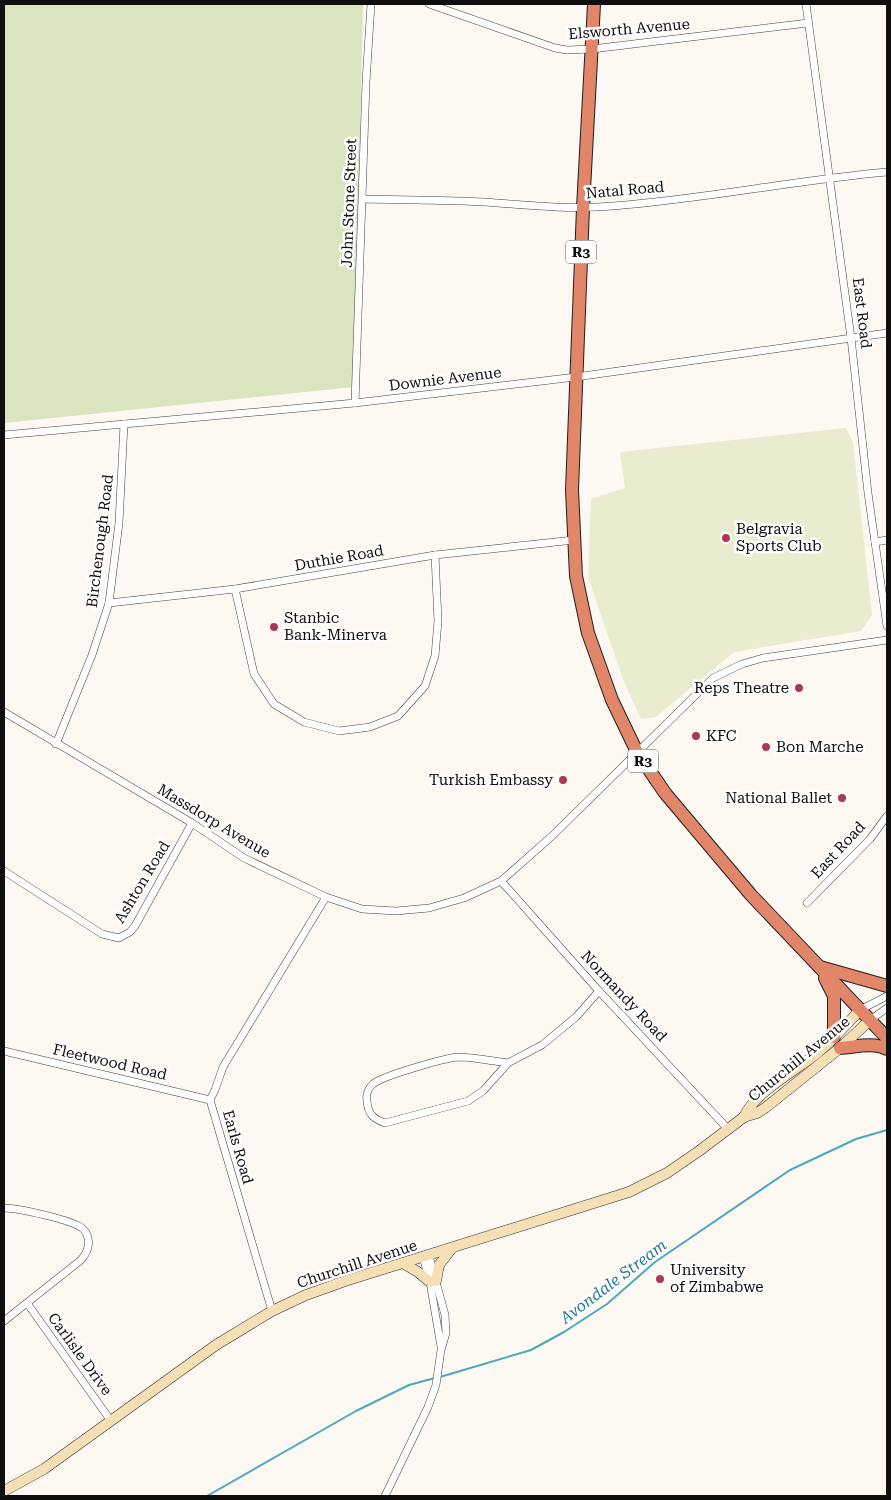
<svg xmlns="http://www.w3.org/2000/svg" width="891" height="1500" viewBox="0 0 891 1500" font-family="'Roboto Serif',serif">
<style>
.grass{fill:#dae4be}
.pitch{fill:#e9eccf}
.lines{fill:none;stroke-linecap:round;stroke-linejoin:round}
.stream{stroke:#4ca9bc;stroke-width:2}
.street-casing{stroke:#414141;stroke-width:8}
.secondary-casing{stroke:#303030;stroke-width:11}
.highway-casing{stroke:#1f1f1f;stroke-width:14}
.street{stroke:#fff;stroke-width:7}
.secondary{stroke:#f5dfb4;stroke-width:10}
.highway{stroke:#e2866a;stroke-width:12}
.poi-dot{fill:#ad3757;stroke:#fff;stroke-width:2}
.labels{text-anchor:middle;stroke-width:5;stroke-linejoin:round;paint-order:stroke}
.shield{fill:#fff;stroke:#565656;stroke-width:1}
.shield-label{font-size:14px;font-weight:bold;fill:#0e0e0e}
.street-label{font-size:15px;fill:#0e0e0e;stroke:#fff}
.poi-label{font-size:15px;fill:#0e0e0e;stroke:#fff;text-anchor:start}
.water-label{font-size:16px;font-style:italic;fill:#277a90;stroke:#fff}
</style>
<rect width="100%" height="100%" fill="#fdf8f1"/>
<!-- grass -->
<polygon class="grass" points="4,4 363,4 354,387 4,423"/>
<!-- pitch -->
<polygon class="pitch" points="846,428 853,442 872,615 861,631 734,652 656,717 641,719 624,682 588,577 591,499 625,488 620,452"/>
<g class="lines">
<!-- stream -->
<g class="stream">
<polyline points="440,1377 531,1350 564,1332 607,1304 655,1262 790,1170 856,1139 887,1130"/>
<polyline points="207,1496 356,1411 409,1385 435,1378"/>
</g>
<!-- street casing -->
<g class="street-casing">
<g id="street">
<polyline points="429,4 555,48 567,50 592,49 808,23"/>
<polyline points="806,4 851,338 868,493 887,626"/>
<path d="M363,199C404,200 444,200 484,202C527,205 570,210 613,206C705,199 796,180 887,172"/>
<polyline points="355,403 366,82 371,4"/>
<polyline points="4,435 355,403 576,377 887,333"/>
<polyline points="875,542 887,540"/>
<polyline points="235,589 254,674 274,704 304,722 339,731 370,727 398,716 425,686 435,656 438,621 435,555"/>
<polyline points="109,603 235,589 435,555 574,540"/>
<polyline points="4,712 192,823 244,858 326,897 362,909 396,911 429,908 464,898 501,881 551,837 713,678 742,664 763,658 887,640"/>
<polyline points="56,744 92,655 109,603 119,523 124,424"/>
<polyline points="4,871 102,934 119,938 130,932 135,926 192,823"/>
<polyline points="501,881 599,991 728,1129"/>
<polyline points="807,903 870,839 887,816"/>
<polyline points="860,1010 887,996"/>
<polyline points="870,1020 887,1008"/>
<polyline points="4,1051 210,1100"/>
<path d="M508,1063C491,1061 474,1057 458,1057C445,1058 382,1076 373,1084C368,1088 366,1095 367,1101C368,1115 374,1119 385,1123L468,1101L483,1091L508,1063L542,1045L576,1017L599,991"/>
<path d="M4,1208C17,1208 74,1220 83,1229C92,1238 89,1251 81,1260L4,1321"/>
<polyline points="423,1257 430,1282 441,1347"/>
<polyline points="27,1303 111,1421"/>
<polyline points="272,1311 210,1100 215,1090 223,1067 326,897"/>
<polyline points="385,1496 428,1407 436,1385 441,1350 446,1333 445,1315 429,1256"/>
</g>
</g>
<!-- secondary casing -->
<g class="secondary-casing">
<g id="secondary">
<path d="M744,1117C754,1093 796,1070 816,1054C832,1041 846,1025 860,1010"/>
<polyline points="403,1263 418,1272 430,1282"/>
<polyline points="436,1281 439,1265 452,1248"/>
<polyline points="4,1491 44,1469 216,1345 272,1311 306,1295 345,1281 629,1192 667,1173 699,1151 744,1117 757,1113 765,1108 840,1048 870,1020"/>
</g>
</g>
<!-- highway casing -->
<g class="highway-casing">
<g id="highway">
<polyline points="594,4 583,208 572,490 576,576 588,633 612,700 637,752 665,793 751,895 887,1038"/>
<polyline points="820,967 887,986"/>
<polyline points="825,978 834,996 834,1037"/>
<path d="M840,1048C856,1047 873,1042 887,1049"/>
</g>
</g>
<!-- street -->
<use href="#street" class="street"/>
<!-- secondary -->
<use href="#secondary" class="secondary"/>
<!-- highway -->
<use href="#highway" class="highway"/>
</g>
<!-- markers -->
<g class="poi-dot">
<circle cx="726" cy="538" r="5"/>
<circle cx="274" cy="627" r="5"/>
<circle cx="799" cy="688" r="5"/>
<circle cx="696" cy="736" r="5"/>
<circle cx="766" cy="747" r="5"/>
<circle cx="563" cy="780" r="5"/>
<circle cx="842" cy="798" r="5"/>
<circle cx="660" cy="1279" r="5"/>
</g>
<g class="labels">
<!-- shield labels -->
<g class="shield">
<rect x="566" y="240.5" width="30" height="23" rx="4"/>
<rect x="628" y="749.5" width="30" height="23" rx="4"/>
</g>
<g class="shield-label">
<text x="581" y="257">R3</text>
<text x="643" y="766">R3</text>
</g>
<!-- street labels -->
<g class="street-label">
<text transform="translate(629 29) rotate(-5)" y="5">Elsworth Avenue</text>
<text transform="translate(625 190) rotate(-5)" y="5">Natal Road</text>
<text transform="translate(349 203) rotate(-88)" y="5">John Stone Street</text>
<text transform="translate(862 313) rotate(83)" y="5">East Road</text>
<text transform="translate(445 379) rotate(-7)" y="5">Downie Avenue</text>
<text transform="translate(100 541) rotate(-83)" y="5">Birchenough Road</text>
<text transform="translate(339 558) rotate(-10)" y="5">Duthie Road</text>
<text transform="translate(214 821) rotate(31)" y="5">Massdorp Avenue</text>
<text transform="translate(838 850) rotate(-47)" y="5">East Road</text>
<text transform="translate(142 882) rotate(-59)" y="5">Ashton Road</text>
<text transform="translate(624 996) rotate(47)" y="5">Normandy Road</text>
<text transform="translate(799 1059) rotate(-39)" y="5">Churchill Avenue</text>
<text transform="translate(110 1062) rotate(13)" y="5">Fleetwood Road</text>
<text transform="translate(238 1147) rotate(74)" y="5">Earls Road</text>
<text transform="translate(357 1264) rotate(-18)" y="5">Churchill Avenue</text>
<text transform="translate(80 1354) rotate(54)" y="5">Carlisle Drive</text>
</g>
<!-- poi labels -->
<g class="poi-label">
<text x="736" y="534">Belgravia<tspan x="736" dy="17">Sports Club</tspan></text>
<text x="284" y="623">Stanbic<tspan x="284" dy="17">Bank-Minerva</tspan></text>
<text x="789" y="693" text-anchor="end">Reps Theatre</text>
<text x="706" y="741">KFC</text>
<text x="776" y="752">Bon Marche</text>
<text x="553" y="785" text-anchor="end">Turkish Embassy</text>
<text x="832" y="803" text-anchor="end">National Ballet</text>
<text x="670" y="1275">University<tspan x="670" dy="17">of Zimbabwe</tspan></text>
</g>
<!-- water labels -->
<g class="water-label">
<text transform="translate(613 1281) rotate(-37)" y="6">Avondale Stream</text>
</g>
</g>
<!-- border -->
<rect width="891" height="1500" fill="none" stroke="#0e0e0e" stroke-width="10"/>
</svg>
